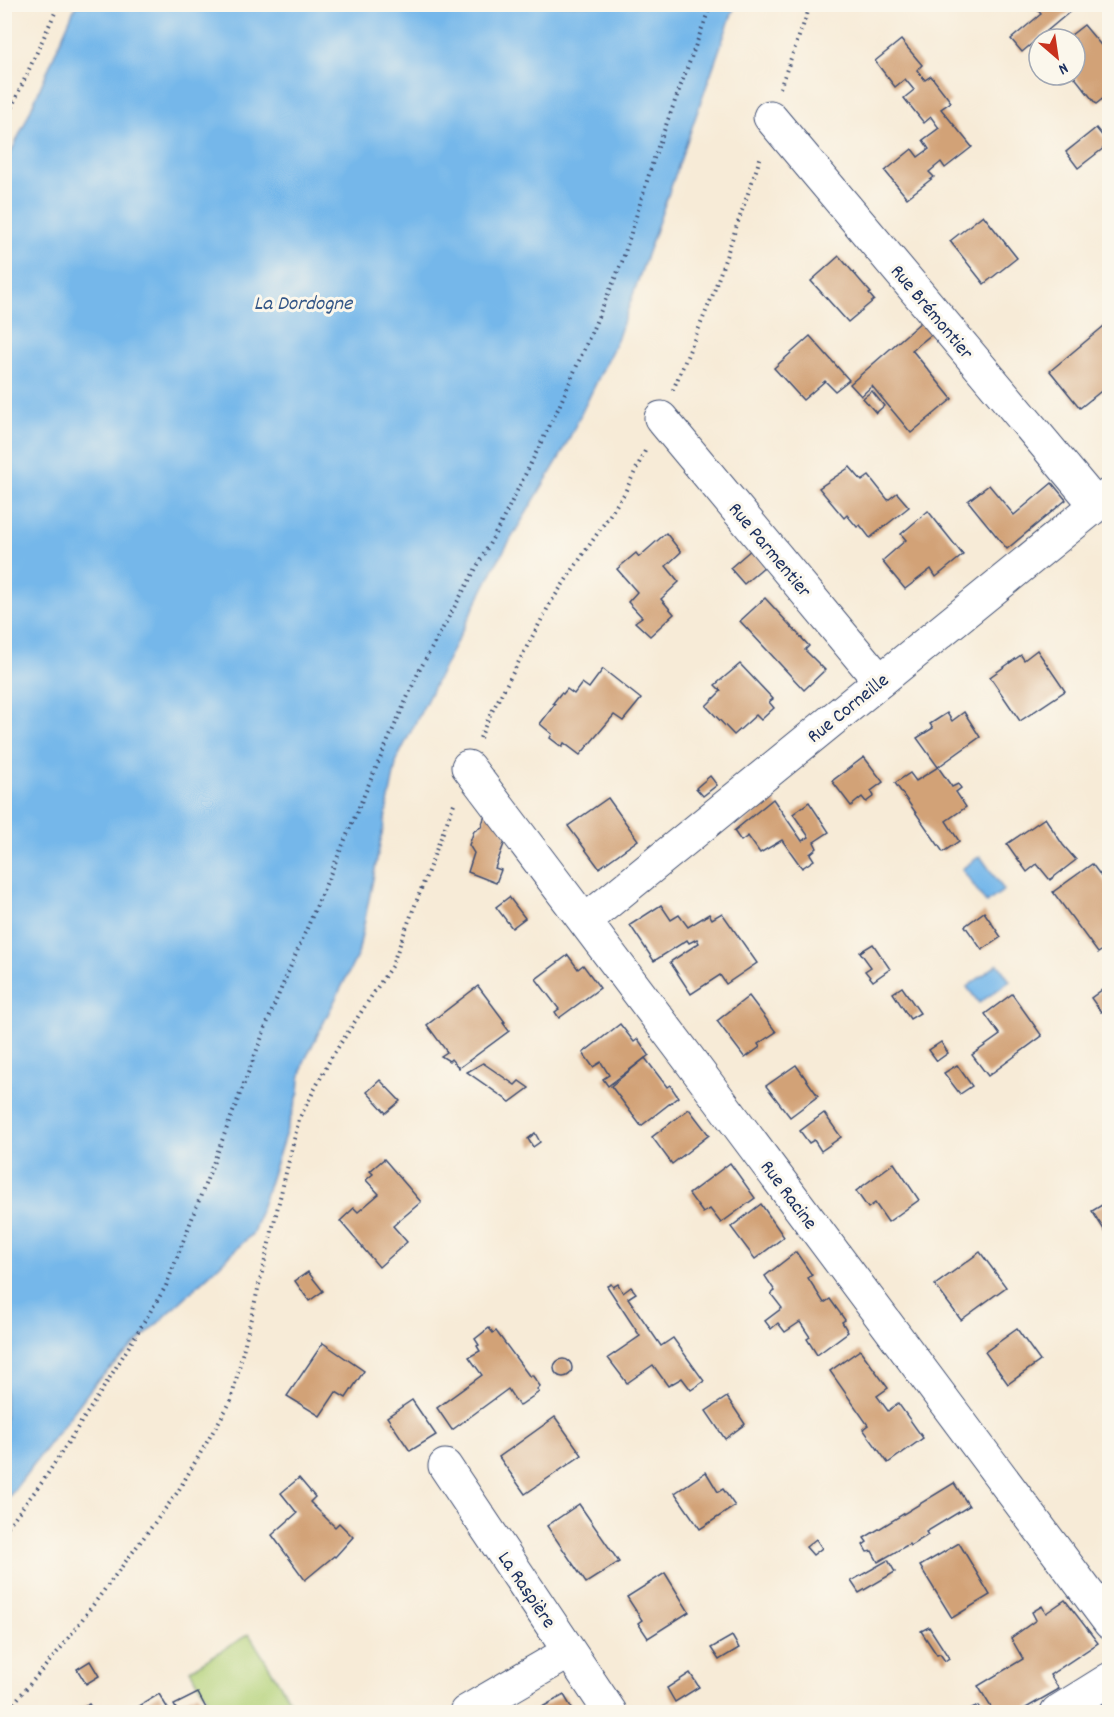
<svg xmlns="http://www.w3.org/2000/svg" width="1114" height="1717" viewBox="0 0 1114 1717" font-family="Dekko,sans-serif">
<style>
.green{fill:#b2d178;stroke:#66806b;stroke-width:1.5}
.water{fill:#74b7ea;stroke:#4873a4;stroke-width:1.5}
.building{fill:#d2a277}
.lines{fill:none;stroke-linecap:round;stroke-linejoin:round}
.minor-casing{stroke:#3c4b70;stroke-width:35}
.major-casing{stroke:#3c4b70;stroke-width:35}
.path{stroke:#3c4b70;stroke-width:4;stroke-dasharray:1.5 4.5;stroke-linecap:butt}
.minor{stroke:#fff;stroke-width:33}
.major{stroke:#fff;stroke-width:33}
.labels{text-anchor:middle;stroke-width:6;stroke-linejoin:round;paint-order:stroke}
.street-label{font-size:20px;fill:#1b2f5e;stroke:#fbf7ec}
.water-label{font-size:21px;font-style:italic;fill:#365888;stroke:#fbf7ec}
</style>
<rect width="100%" height="100%" fill="#fbf7ec"/>
<filter id="ink" filterUnits="userSpaceOnUse"><feTurbulence type="fractalNoise" baseFrequency=".0167" numOctaves="2"/><feDisplacementMap in="SourceGraphic" scale="12" xChannelSelector="R" yChannelSelector="G"/><feConvolveMatrix kernelMatrix="1 2 1 2 8 2 1 2 1" color-interpolation-filters="sRGB"/></filter>
<filter id="wash" filterUnits="userSpaceOnUse"><feTurbulence type="fractalNoise" baseFrequency=".008" numOctaves="4" result="noise"/><feDisplacementMap in="SourceGraphic" scale="24" xChannelSelector="R" yChannelSelector="G"/><feGaussianBlur stdDeviation="1.35" result="paint"/><feColorMatrix in="noise" values="0 0 0 0 0 0 0 0 0 0 0 0 0 0 0 0 0 1.4 0 .05"/><feComposite in="paint" operator="in"/></filter>
<g filter="url(#wash)">
<rect width="100%" height="100%" fill="#f7ebd7"/>
<!-- green -->
<polygon class="green" points="249,1634 297,1712 216,1712 190,1670"/>
<!-- water -->
<g class="water">
<polygon points="76,5 735,5 617,340 561,455 497,562 397,759 358,954 304,1062 300,1079 299,1092 253,1233 96,1382 5,1502 5,165 24,125"/>
<polygon points="980,856 1004,890 986,903 962,869"/>
<polygon points="998,964 1010,981 979,1003 967,987"/>
</g>
<g id="blocks">
<!-- building -->
<g class="building">
<polygon points="1033,4 1079,4 1022,52 1011,39 1041,14"/>
<polygon points="1084,25 1110,56 1110,93 1096,104 1073,75 1075,75 1075,39 1066,39"/>
<polygon points="901,40 922,65 917,70 925,80 931,76 951,102 941,109 972,147 945,168 941,162 929,172 934,177 907,198 885,171 912,149 918,157 929,149 923,140 939,128 931,117 924,123 904,98 914,90 905,79 895,87 875,61"/>
<polygon points="1096,128 1109,144 1078,168 1066,152"/>
<polygon points="983,215 1017,258 984,284 950,241"/>
<polygon points="839,256 871,293 869,294 874,300 848,322 811,281"/>
<polygon points="922,321 932,334 912,350 952,399 911,433 872,386 861,396 850,384"/>
<polygon points="1110,321 1110,384 1080,408 1050,371"/>
<polygon points="810,336 849,380 835,391 825,381 803,400 774,368"/>
<polygon points="872,391 884,406 876,413 863,398"/>
<polygon points="850,467 862,481 869,476 888,500 897,493 909,507 870,538 860,525 857,527 847,515 844,518 819,488"/>
<polygon points="1052,483 1066,500 1007,549 968,501 989,485 1014,515"/>
<polygon points="928,511 963,555 936,577 931,569 905,589 882,561 906,540 901,534"/>
<polygon points="666,533 681,552 666,566 679,582 661,599 674,614 650,636 635,622 642,617 628,602 637,592 617,569 636,553 639,557"/>
<polygon points="752,549 765,566 744,584 730,568"/>
<polygon points="765,598 809,646 805,650 825,670 804,690 740,621"/>
<polygon points="1037,650 1065,691 1020,721 990,677 1021,655 1024,660"/>
<polygon points="740,664 773,699 769,702 774,708 761,720 756,715 734,735 706,706 721,691 715,685"/>
<polygon points="603,669 641,699 623,721 614,715 580,755 564,743 562,747 550,738 552,734 540,724 555,704 553,703 561,693 563,694 567,689 574,694 582,683 589,688"/>
<polygon points="964,712 980,737 938,767 917,738 933,728 930,724 947,713 952,721"/>
<polygon points="864,757 883,782 871,791 874,796 866,802 862,797 851,806 832,781"/>
<polygon points="938,767 952,787 958,784 961,788 956,792 966,807 946,821 959,841 943,852 895,783 910,773 916,781"/>
<polygon points="710,776 717,785 703,796 696,788"/>
<polygon points="608,798 638,840 599,868 568,826"/>
<polygon points="773,799 802,841 809,837 793,814 809,802 829,832 814,842 817,848 810,854 814,860 802,868 782,840 760,853 748,836 741,841 734,831"/>
<polygon points="488,807 507,836 495,868 501,870 496,883 468,872 474,853 469,845 474,831 481,827"/>
<polygon points="1045,818 1063,845 1076,860 1050,880 1037,864 1027,872 1007,844"/>
<polygon points="1092,864 1110,888 1110,945 1098,953 1053,892"/>
<polygon points="509,897 525,918 512,928 496,907"/>
<polygon points="661,905 671,920 679,915 688,927 709,914 712,919 722,913 757,963 726,984 720,975 691,994 670,962 699,943 697,939 689,943 687,940 654,961 630,925"/>
<polygon points="984,912 1001,937 982,950 965,926"/>
<polygon points="873,944 890,969 873,981 865,971 871,967 860,952"/>
<polygon points="568,955 578,969 583,965 600,988 559,1018 555,1012 559,1009 536,979"/>
<polygon points="1110,984 1110,1008 1101,1012 1091,998"/>
<polygon points="478,986 505,1022 503,1023 509,1031 459,1068 451,1059 449,1061 441,1056 447,1052 427,1025"/>
<polygon points="902,987 920,1013 910,1019 893,993"/>
<polygon points="1012,994 1042,1036 988,1076 972,1055 1000,1035 985,1014"/>
<polygon points="749,996 776,1032 758,1044 760,1047 745,1058 717,1021"/>
<polygon points="620,1024 634,1042 638,1039 649,1055 608,1086 603,1079 609,1075 601,1062 593,1067 583,1053"/>
<polygon points="941,1042 948,1053 937,1061 929,1050"/>
<polygon points="645,1058 667,1087 670,1085 678,1097 641,1126 611,1086"/>
<polygon points="483,1063 515,1085 519,1081 529,1088 510,1102 467,1072"/>
<polygon points="796,1065 818,1096 790,1117 766,1086"/>
<polygon points="957,1065 972,1086 960,1094 944,1073"/>
<polygon points="380,1080 400,1101 386,1113 367,1092"/>
<polygon points="689,1109 709,1135 672,1164 652,1137"/>
<polygon points="824,1113 841,1137 821,1151 814,1140 809,1143 800,1131"/>
<polygon points="535,1133 540,1142 533,1147 528,1139"/>
<polygon points="384,1159 421,1202 393,1226 407,1242 379,1267 340,1221 354,1208 358,1212 379,1194 366,1180 373,1174 370,1171"/>
<polygon points="730,1163 755,1198 721,1223 710,1209 703,1213 689,1194"/>
<polygon points="894,1163 919,1200 888,1222 875,1203 868,1208 856,1191"/>
<polygon points="1110,1200 1110,1239 1092,1211"/>
<polygon points="761,1204 784,1237 755,1259 731,1227"/>
<polygon points="796,1252 812,1275 808,1278 824,1303 830,1299 845,1320 842,1322 848,1332 817,1355 807,1339 810,1337 800,1322 785,1332 778,1323 771,1329 765,1321 782,1308 771,1294 775,1291 765,1276"/>
<polygon points="980,1252 1006,1287 961,1320 935,1285"/>
<polygon points="308,1272 323,1291 309,1301 295,1281"/>
<polygon points="611,1284 613,1287 618,1284 623,1293 631,1287 636,1293 628,1298 661,1346 673,1338 704,1381 691,1390 682,1378 668,1386 653,1365 627,1383 608,1358 640,1336 607,1286"/>
<polygon points="489,1328 493,1333 496,1331 530,1377 532,1375 540,1386 537,1389 539,1392 519,1406 508,1389 452,1430 437,1408 482,1375 469,1357 480,1351 477,1346 479,1345 475,1339"/>
<polygon points="1017,1329 1040,1361 1008,1384 985,1352"/>
<polygon points="323,1343 364,1371 346,1398 336,1392 320,1416 287,1396"/>
<polygon points="860,1350 888,1388 877,1396 888,1411 898,1403 923,1438 888,1463 863,1429 868,1425 830,1371"/>
<circle cx="563" cy="1368" r="9"/>
<polygon points="727,1397 745,1424 725,1439 706,1411"/>
<polygon points="412,1400 436,1435 410,1451 387,1417"/>
<polygon points="555,1417 582,1455 525,1494 499,1457"/>
<polygon points="706,1472 718,1492 723,1489 735,1506 700,1529 675,1493"/>
<polygon points="299,1478 315,1497 310,1502 335,1527 339,1523 353,1537 335,1557 334,1556 305,1580 272,1535 297,1513 281,1493"/>
<polygon points="954,1483 969,1506 926,1532 928,1535 910,1546 909,1544 878,1562 872,1551 867,1552 863,1545 867,1542 864,1538"/>
<polygon points="579,1504 619,1562 586,1583 547,1526"/>
<polygon points="816,1539 822,1548 813,1555 806,1547"/>
<polygon points="959,1543 990,1595 952,1618 920,1566"/>
<polygon points="888,1560 895,1572 859,1593 851,1581"/>
<polygon points="665,1573 689,1612 648,1638 638,1623 642,1620 627,1597"/>
<polygon points="1065,1600 1098,1643 1050,1675 1059,1689 1019,1712 994,1712 978,1686 1023,1659 1011,1638 1036,1620 1032,1612 1042,1606 1046,1613"/>
<polygon points="929,1627 949,1658 945,1661 940,1654 937,1655 921,1631"/>
<polygon points="732,1636 739,1648 719,1660 711,1648"/>
<polygon points="90,1661 99,1676 86,1684 77,1669"/>
<polygon points="690,1673 699,1687 675,1702 667,1688"/>
<polygon points="198,1693 208,1712 178,1712 174,1705"/>
<polygon points="159,1694 170,1712 135,1712 133,1710"/>
<polygon points="564,1695 574,1712 533,1712"/>
<polygon points="89,1704 94,1712 74,1712"/>
<polygon points="978,1706 983,1712 966,1712"/>
</g>
</g>
</g>
<g filter="url(#ink)">
<use href="#blocks" fill-opacity="0" stroke="#3c4b70" stroke-width="1.5"/>
<g class="lines">
<!-- minor casing -->
<g class="minor-casing">
<g id="minor">
<polyline points="770,117 1096,505"/>
<polyline points="661,418 880,681"/>
<polyline points="468,767 688,1058 1110,1623"/>
<polyline points="585,921 1110,494"/>
<polyline points="445,1466 610,1712"/>
<polyline points="466,1712 569,1652"/>
</g>
</g>
<!-- major casing -->
<g class="major-casing">
<polyline id="major" points="1057,1712 1110,1679"/>
</g>
<!-- path -->
<g class="path">
<polyline points="780,88 811,4"/>
<polyline points="4,124 59,4"/>
<polyline points="673,390 712,297 761,156"/>
<polyline points="480,738 489,717 551,602 624,494 646,449"/>
<polyline points="4,1531 43,1481 104,1387 166,1286 275,1003 371,779 419,671 500,525 558,409 622,262 655,155 711,4"/>
<polyline points="6,1712 60,1649 177,1493 231,1401 299,1119 331,1058 392,965 455,801"/>
</g>
<!-- minor -->
<use href="#minor" class="minor"/>
<!-- major -->
<use href="#major" class="major"/>
</g>
</g>
<g class="labels">
<!-- street labels -->
<g class="street-label">
<text transform="translate(933 311) rotate(50)" y="7">Rue Brémontier</text>
<text transform="translate(771 549) rotate(50)" y="7">Rue Parmentier</text>
<text transform="translate(847 707) rotate(-39)" y="7">Rue Corneille</text>
<text transform="translate(790 1194) rotate(53)" y="7">Rue Racine</text>
<text transform="translate(528 1589) rotate(56)" y="7">La Raspière</text>
</g>
<!-- water labels -->
<g class="water-label">
<text x="303" y="309">La Dordogne</text>
</g>
</g>
<!-- margin -->
<rect width="1114" height="1717" fill="none" stroke="#fbf7ec" stroke-width="24"/>
<!-- north arrow -->
<g transform="translate(1057 57) rotate(151)"><circle r="28" fill="#fbf7ec" stroke="#a1a7b3" stroke-width="1.5"/>
<path d="M0-4.5L10 22L0 15L-10 22Z" fill="#c8321e"/>
<text y="-9" font-size="16" font-weight="bold" text-anchor="middle" fill="#1b2f5e">N</text>
</g>
</svg>
